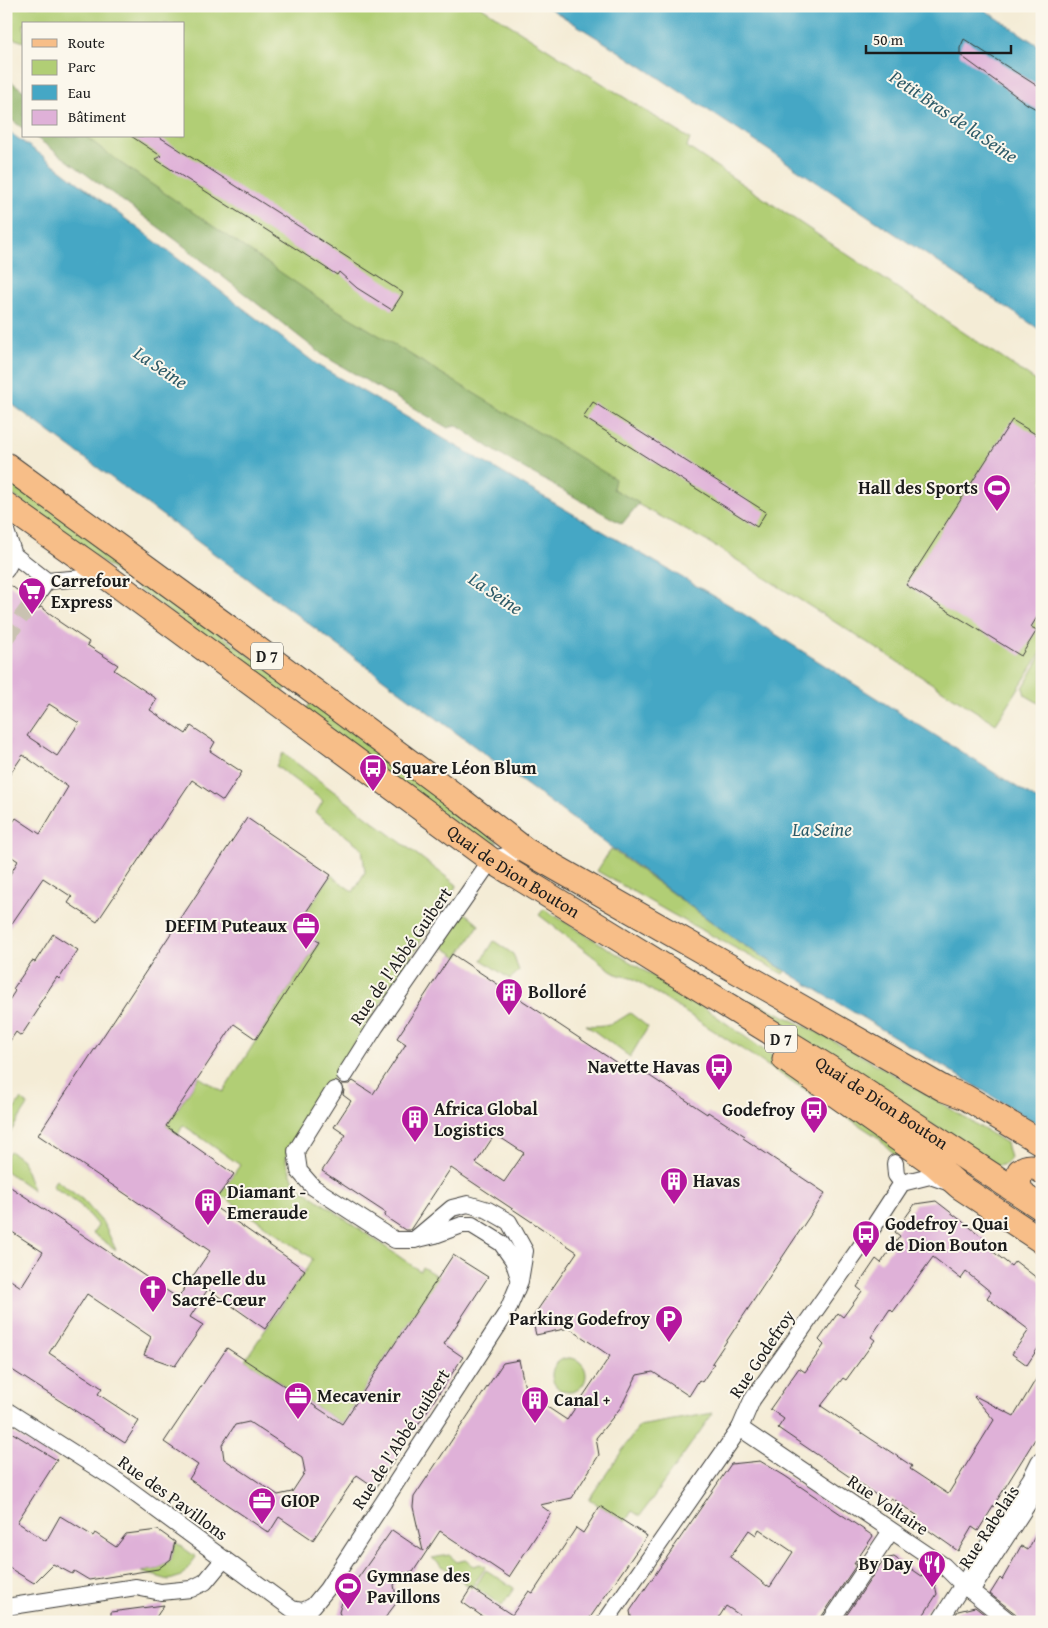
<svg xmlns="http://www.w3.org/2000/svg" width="1048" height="1628" viewBox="0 0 1048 1628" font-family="'Gentium Book Plus',serif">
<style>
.green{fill:#b1ce75;stroke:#667548}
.forest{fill:#8cb166;stroke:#546641}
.water{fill:#45a7c5;stroke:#306270}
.building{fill:#dfb1d8;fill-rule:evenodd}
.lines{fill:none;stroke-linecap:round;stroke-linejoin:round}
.street-tunnel{stroke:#c9c2b1;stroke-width:16;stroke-dasharray:16 8;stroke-linecap:butt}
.street-casing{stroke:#3c3b38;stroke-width:18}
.primary-casing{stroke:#3c3b38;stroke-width:27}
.street{stroke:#fff;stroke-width:16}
.primary{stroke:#f7be88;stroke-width:25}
.labels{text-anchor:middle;stroke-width:4;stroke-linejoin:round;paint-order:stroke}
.shield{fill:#fbf7ec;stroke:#5f5e5a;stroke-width:1}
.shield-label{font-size:16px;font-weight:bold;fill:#1c1c1c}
.poi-label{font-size:18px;font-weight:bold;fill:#1c1c1c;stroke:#fbf7ec;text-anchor:start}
.street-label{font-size:18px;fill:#1c1c1c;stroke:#fbf7ec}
.water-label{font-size:19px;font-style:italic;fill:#2e5b68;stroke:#fbf7ec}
</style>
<rect width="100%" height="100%" fill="#fbf7ec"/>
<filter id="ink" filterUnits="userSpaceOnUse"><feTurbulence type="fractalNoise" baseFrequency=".02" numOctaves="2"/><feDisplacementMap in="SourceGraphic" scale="10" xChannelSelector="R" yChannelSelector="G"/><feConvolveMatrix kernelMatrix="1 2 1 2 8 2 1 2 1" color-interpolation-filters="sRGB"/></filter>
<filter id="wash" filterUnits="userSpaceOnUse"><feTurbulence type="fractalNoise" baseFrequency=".0096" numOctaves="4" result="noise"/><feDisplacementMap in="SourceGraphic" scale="20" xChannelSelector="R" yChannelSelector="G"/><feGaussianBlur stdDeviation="1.12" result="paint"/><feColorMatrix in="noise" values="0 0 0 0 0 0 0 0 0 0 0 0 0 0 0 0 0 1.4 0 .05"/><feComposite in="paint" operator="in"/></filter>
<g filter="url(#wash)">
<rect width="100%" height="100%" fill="#f4ecd6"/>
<!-- green -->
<g class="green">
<polygon points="6,6 480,6 690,139 687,147 1042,385 1042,651 996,724 710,543 335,342 41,136 184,136 184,24 24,24 24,42 6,36"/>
<polygon points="6,475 289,685 280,695 6,490"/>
<polygon points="1042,654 1042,705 1025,695 1023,688"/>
<polygon points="312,702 498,842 486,846 303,712"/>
<polygon points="283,753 457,885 287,1149 286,1161 295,1184 420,1271 422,1267 439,1277 342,1424 245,1360 313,1259 220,1194 240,1165 183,1125 178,1135 166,1126 199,1077 223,1092 319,942 296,927 331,875 353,892 365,872 362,848 316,813 323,801 276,766"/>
<polygon points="611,849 739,942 785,971 783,974 672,914 597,871"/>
<path d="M544,909L702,1006L911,1155L913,1161C900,1162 886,1147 879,1138L634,979L616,974L539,915Z"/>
<polygon points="465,913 479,925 458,957 442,946"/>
<polygon points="494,941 513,954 519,971 510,979 482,960"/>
<path d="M751,1001C840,1039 923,1092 1006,1143L1010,1158L1006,1164L997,1166L748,1008Z"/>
<path d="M630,1013L648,1027L630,1057L586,1025C606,1027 614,1024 630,1013Z"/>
<polygon points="21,1099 28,1105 6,1139 6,1122"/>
<polygon points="10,1151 22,1160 33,1190 6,1171 6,1156"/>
<polygon points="56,1180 83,1200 104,1224 116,1250 93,1233 98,1226 80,1205 52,1186"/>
<circle cx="569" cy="1375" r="17"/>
<polygon points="713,1413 640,1516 632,1511 625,1522 589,1499 639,1426"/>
<polygon points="175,1542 196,1557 182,1576 169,1580 141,1572 158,1569 171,1559"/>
<polygon points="449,1555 457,1562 465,1560 474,1566 480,1564 486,1567 471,1588 432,1558"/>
<polygon points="486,1570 514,1588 502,1606 475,1587"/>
</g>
<!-- forest -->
<g class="forest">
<polygon points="6,78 24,91 24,129 6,116"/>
<polygon points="34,136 85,136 122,164 324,302 615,479 613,489 639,503 622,524 504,457 456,425 448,428 324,356 176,240"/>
</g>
<!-- water -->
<g class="water">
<polygon points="546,6 979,6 1042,48 1042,331 623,54"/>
<path d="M6,130L43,156L319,366L731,606L1042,803V1127C942,1064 839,1005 739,942L9,402L6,387Z"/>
</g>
<g id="blocks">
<!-- building -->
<g class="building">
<polygon points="964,39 1042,89 1042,112 1027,104 960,55 960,48"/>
<polygon points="131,136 158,136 403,293 392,310 357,288 339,272 337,275 155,159 161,156"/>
<polygon points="593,402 766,512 757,527 583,417"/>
<polygon points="1012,420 1042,438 1042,609 1031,627 1037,630 1021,656 906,585"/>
<path d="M6,582L25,596L23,601L27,609L33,611L41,607L59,620L58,621L89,642L87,645L118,665L114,670L157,699L150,710L186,734L191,726L215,742L210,751L242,772L223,801L192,780L97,922L68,903L72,897L43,878L6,932V881L18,861L6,853V832L16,818L40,834L68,787L23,755L6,780ZM49,704L79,723L57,756L27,736Z"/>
<polygon points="247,818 331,875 296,927 319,942 256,1039 234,1024 166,1126 234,1174 212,1205 305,1270 265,1329 208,1289 190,1317 203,1325 175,1366 144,1355 151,1337 87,1294 49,1353 102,1388 98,1394 139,1421 125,1443 6,1366 6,1277 21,1287 43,1252 6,1228 6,1184 178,1298 210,1251 38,1135"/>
<polygon points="53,934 78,950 59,979 57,977 38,1006 40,1007 21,1036 16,1032 6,1047 6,1005 15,991 13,989 32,961 35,962"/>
<path d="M452,954L623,1067L627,1061L707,1114L708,1112L745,1136L743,1138L825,1193L712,1363L714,1364L702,1382L699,1380L689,1396L653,1372L637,1375L621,1407L596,1438L599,1455L572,1498L540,1505L551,1513L509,1577L440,1531L413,1572L403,1573L394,1585L397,1602L382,1622H343L339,1612L343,1599L392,1530L423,1551L413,1507L414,1497L503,1363L519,1360L526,1393L567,1420L610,1356L569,1328L536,1335L532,1318L577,1252L451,1168L410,1230H405L384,1216L386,1213L322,1171L346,1135L334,1127L351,1101L343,1095L344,1090L342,1084H349L353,1081L373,1094L406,1044L397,1038ZM495,1134L524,1153L504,1182L476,1163Z"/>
<polygon points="936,1201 989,1242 986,1246 1011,1266 1015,1261 1042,1282 1042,1342 1027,1365 1012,1354 1029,1330 987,1298 991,1292 966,1272 961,1279 933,1257 893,1312 890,1309 871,1337 875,1340 846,1380 843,1378 821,1406 912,1466 910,1469 948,1494 994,1420 974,1397 975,1396 1014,1416 1042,1369 1042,1428 978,1531 972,1527 958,1551 915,1521 918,1516 891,1498 888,1503 778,1428 784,1419 770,1409 799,1368 805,1372 824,1345 819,1340 838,1313 843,1317 862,1291 857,1287 876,1259 881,1263 900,1236 895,1232 915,1204"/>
<path d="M453,1255L488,1277L444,1344L463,1357L376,1488L357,1475L313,1540L279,1517L269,1533L189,1479L198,1465L164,1442L227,1348L342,1424ZM249,1422L302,1457L305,1472L292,1492L278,1495L224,1459L222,1445L235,1425Z"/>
<polygon points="6,1429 57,1460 17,1522 46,1541 60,1516 93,1536 95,1533 116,1547 126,1534 158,1530 175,1542 171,1559 158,1569 89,1580 74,1571 72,1574 53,1564 34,1583 6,1566"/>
<path d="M760,1461L785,1476L873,1536L854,1564H857L822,1616L820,1622H750L726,1606L716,1622H632L630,1611L731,1464ZM759,1529L793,1552L770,1587L767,1585V1586L730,1557L749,1530L756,1535Z"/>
<polygon points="600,1506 647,1536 587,1622 490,1622 462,1602 471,1588 512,1615 529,1591 533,1593 576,1528 583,1533"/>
<polygon points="1042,1522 1042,1622 1020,1622 1016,1614 990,1594 1000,1578 1002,1580 1021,1546 1028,1550"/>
<polygon points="894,1557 935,1585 937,1594 919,1622 842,1622 884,1559"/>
<polygon points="164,1605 153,1622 111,1622 111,1612"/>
<polygon points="975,1607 994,1622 951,1622 958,1611"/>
</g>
</g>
</g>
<g filter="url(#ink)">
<use href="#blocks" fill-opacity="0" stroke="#3c3b38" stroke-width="1"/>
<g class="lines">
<!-- street-tunnel -->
<polyline class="street-tunnel" points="6,638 33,601"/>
<!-- street casing -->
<g class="street-casing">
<g id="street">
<polyline points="6,531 14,555 47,581 83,578 99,571"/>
<polyline points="6,570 14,555"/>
<polyline points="33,601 47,581"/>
<polyline points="345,1075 376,1026 491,860 525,850"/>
<polyline points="334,1090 296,1151 299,1171 313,1187 395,1240 414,1240"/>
<polyline points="895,1163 896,1175 902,1183"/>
<polyline points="6,1410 119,1482 292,1609 303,1611 314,1622"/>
<polyline points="740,1428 944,1566 962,1584 1010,1622"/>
<polyline points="971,1591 1042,1482"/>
<polyline points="6,1607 136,1587 161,1592 191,1589 205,1582 224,1559"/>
<polyline points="303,1611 313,1606 327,1589 507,1312 520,1281 525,1251 509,1222 488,1210 468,1204 452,1208 414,1240 435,1235 462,1225 472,1225 501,1243 513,1260 520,1281"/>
<polyline points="605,1622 740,1428 752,1400 861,1246 902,1183 930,1176 950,1183"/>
<polyline points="830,1622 891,1531"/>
<polyline points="939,1622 1031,1478 1039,1462 1042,1460"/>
</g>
</g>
<!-- primary casing -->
<g class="primary-casing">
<g id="primary">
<polyline points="6,465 229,628 462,801 525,850 944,1089 965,1097 1042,1143"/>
<path id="s1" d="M6,505L99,571L491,860L829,1068L1042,1208"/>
<polyline points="785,1059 933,1163 959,1186 1042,1241"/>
<path d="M1023,1195L1018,1185L1020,1171C1028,1165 1034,1166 1042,1171"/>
</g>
</g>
<!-- street -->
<use href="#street" class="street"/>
<!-- primary -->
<use href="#primary" class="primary"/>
</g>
</g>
<!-- icons -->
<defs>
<g id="stadium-pin" transform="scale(1.4375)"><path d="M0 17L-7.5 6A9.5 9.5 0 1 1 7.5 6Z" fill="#b5179e" stroke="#fbf7ec"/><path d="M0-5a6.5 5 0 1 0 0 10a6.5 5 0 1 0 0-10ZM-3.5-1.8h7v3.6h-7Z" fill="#fff"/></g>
<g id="supermarket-pin" transform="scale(1.4375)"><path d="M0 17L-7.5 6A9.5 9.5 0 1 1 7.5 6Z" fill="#b5179e" stroke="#fbf7ec"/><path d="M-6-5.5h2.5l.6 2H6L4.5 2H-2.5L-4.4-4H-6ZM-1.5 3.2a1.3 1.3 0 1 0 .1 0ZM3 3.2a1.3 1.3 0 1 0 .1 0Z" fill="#fff"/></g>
<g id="bus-pin" transform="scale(1.4375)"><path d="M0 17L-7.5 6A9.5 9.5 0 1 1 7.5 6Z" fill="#b5179e" stroke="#fbf7ec"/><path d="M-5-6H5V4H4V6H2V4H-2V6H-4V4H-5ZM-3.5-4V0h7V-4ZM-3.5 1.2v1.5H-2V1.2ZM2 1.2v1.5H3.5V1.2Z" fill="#fff"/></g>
<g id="office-pin" transform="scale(1.4375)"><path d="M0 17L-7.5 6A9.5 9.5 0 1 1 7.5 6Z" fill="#b5179e" stroke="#fbf7ec"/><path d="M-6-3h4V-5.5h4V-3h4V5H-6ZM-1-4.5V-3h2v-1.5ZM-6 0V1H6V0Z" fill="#fff"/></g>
<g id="building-pin" transform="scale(1.4375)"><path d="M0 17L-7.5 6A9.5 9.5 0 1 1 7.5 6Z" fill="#b5179e" stroke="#fbf7ec"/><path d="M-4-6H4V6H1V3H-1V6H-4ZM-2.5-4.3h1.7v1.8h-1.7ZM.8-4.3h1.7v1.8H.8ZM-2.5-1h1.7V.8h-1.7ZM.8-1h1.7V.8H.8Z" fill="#fff"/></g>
<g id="church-pin" transform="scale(1.4375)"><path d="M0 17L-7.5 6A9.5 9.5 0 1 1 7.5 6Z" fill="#b5179e" stroke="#fbf7ec"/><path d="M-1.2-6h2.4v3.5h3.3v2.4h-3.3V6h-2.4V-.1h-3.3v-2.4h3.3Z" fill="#fff"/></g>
<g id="parking-pin" transform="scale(1.4375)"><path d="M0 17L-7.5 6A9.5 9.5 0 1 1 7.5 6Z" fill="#b5179e" stroke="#fbf7ec"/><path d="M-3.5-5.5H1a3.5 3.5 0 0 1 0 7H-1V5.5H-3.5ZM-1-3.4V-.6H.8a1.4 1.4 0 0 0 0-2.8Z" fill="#fff"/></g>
<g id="restaurant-pin" transform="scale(1.4375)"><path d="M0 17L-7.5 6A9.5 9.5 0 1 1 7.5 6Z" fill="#b5179e" stroke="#fbf7ec"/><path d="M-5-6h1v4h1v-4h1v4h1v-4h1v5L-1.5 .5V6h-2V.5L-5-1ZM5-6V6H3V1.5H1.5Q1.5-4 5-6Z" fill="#fff"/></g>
</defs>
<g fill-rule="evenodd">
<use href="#stadium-pin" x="997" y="488"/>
<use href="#supermarket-pin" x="32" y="591"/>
<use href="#bus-pin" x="373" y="768"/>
<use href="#office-pin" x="306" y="926"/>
<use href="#building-pin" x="509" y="992"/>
<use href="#bus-pin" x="719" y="1067"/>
<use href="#bus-pin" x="814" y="1110"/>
<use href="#building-pin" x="415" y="1119"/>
<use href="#building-pin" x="674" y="1181"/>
<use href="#building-pin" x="208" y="1202"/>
<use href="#bus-pin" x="866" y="1234"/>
<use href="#church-pin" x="153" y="1289"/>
<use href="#parking-pin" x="669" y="1319"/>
<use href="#office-pin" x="298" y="1396"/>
<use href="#building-pin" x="535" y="1400"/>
<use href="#office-pin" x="262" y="1501"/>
<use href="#restaurant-pin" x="932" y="1564"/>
<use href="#stadium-pin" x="348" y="1586"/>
</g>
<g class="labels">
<!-- shield labels -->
<g class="shield">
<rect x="251" y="642.5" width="32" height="27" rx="4"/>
<rect x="765" y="1025.5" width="32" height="27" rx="4"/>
</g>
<g class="shield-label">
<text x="267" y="662">D 7</text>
<text x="781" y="1045">D 7</text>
</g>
<!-- poi labels -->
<g class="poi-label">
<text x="978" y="494" text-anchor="end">Hall des Sports</text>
<text x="51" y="587">Carrefour<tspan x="51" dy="21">Express</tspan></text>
<text x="392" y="774">Square Léon Blum</text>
<text x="287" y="932" text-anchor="end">DEFIM Puteaux</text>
<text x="528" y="998">Bolloré</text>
<text x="700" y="1073" text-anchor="end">Navette Havas</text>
<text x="434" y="1115">Africa Global<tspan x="434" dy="21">Logistics</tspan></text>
<text x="795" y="1116" text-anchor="end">Godefroy</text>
<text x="693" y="1187">Havas</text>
<text x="227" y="1198">Diamant -<tspan x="227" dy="21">Emeraude</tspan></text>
<text x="885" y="1230">Godefroy - Quai<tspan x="885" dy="21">de Dion Bouton</tspan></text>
<text x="172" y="1285">Chapelle du<tspan x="172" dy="21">Sacré-Cœur</tspan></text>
<text x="650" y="1325" text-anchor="end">Parking Godefroy</text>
<text x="317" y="1402">Mecavenir</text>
<text x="554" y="1406">Canal +</text>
<text x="281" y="1507">GIOP</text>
<text x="913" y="1570" text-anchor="end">By Day</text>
<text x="367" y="1582">Gymnase des<tspan x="367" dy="21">Pavillons</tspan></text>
</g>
<!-- street labels -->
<g class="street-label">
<text dy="6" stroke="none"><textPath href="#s1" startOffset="626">Quai de Dion Bouton</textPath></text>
<text transform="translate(401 956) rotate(-55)" y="6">Rue de l'Abbé Guibert</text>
<text dy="6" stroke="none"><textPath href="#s1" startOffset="1061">Quai de Dion Bouton</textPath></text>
<text transform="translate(762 1354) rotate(-56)" y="6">Rue Godefroy</text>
<text transform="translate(401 1439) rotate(-57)" y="6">Rue de l'Abbé Guibert</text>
<text transform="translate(173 1498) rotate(36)" y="6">Rue des Pavillons</text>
<text transform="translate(888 1505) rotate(34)" y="6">Rue Voltaire</text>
<text transform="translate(989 1527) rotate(-57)" y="6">Rue Rabelais</text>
</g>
<!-- water labels -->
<g class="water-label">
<text transform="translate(954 116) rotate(34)" y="7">Petit Bras de la Seine</text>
<text transform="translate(161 367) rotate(34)" y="7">La Seine</text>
<text transform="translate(496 593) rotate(34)" y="7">La Seine</text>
<text x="822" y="836">La Seine</text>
</g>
</g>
<!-- margin -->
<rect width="1048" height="1628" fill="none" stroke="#fbf7ec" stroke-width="25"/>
<!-- legend -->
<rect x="22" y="22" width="162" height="115" fill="#fbf7ec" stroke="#a29f99"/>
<rect x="32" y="39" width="25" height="8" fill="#f7be88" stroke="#a29f99"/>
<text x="68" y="48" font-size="15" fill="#1c1c1c">Route</text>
<rect x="32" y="60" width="25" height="15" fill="#b1ce75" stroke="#a29f99"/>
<text x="68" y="72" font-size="15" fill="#1c1c1c">Parc</text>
<rect x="32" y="85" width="25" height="15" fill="#45a7c5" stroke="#a29f99"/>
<text x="68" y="98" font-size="15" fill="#1c1c1c">Eau</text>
<rect x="32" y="110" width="25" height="15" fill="#dfb1d8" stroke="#a29f99"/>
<text x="68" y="122" font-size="15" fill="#1c1c1c">Bâtiment</text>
<!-- scale -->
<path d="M866 45v8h145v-8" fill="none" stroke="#1c1c1c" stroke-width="2.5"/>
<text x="873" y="45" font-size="15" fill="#1c1c1c" stroke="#fbf7ec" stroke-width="4" paint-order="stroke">50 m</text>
</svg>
